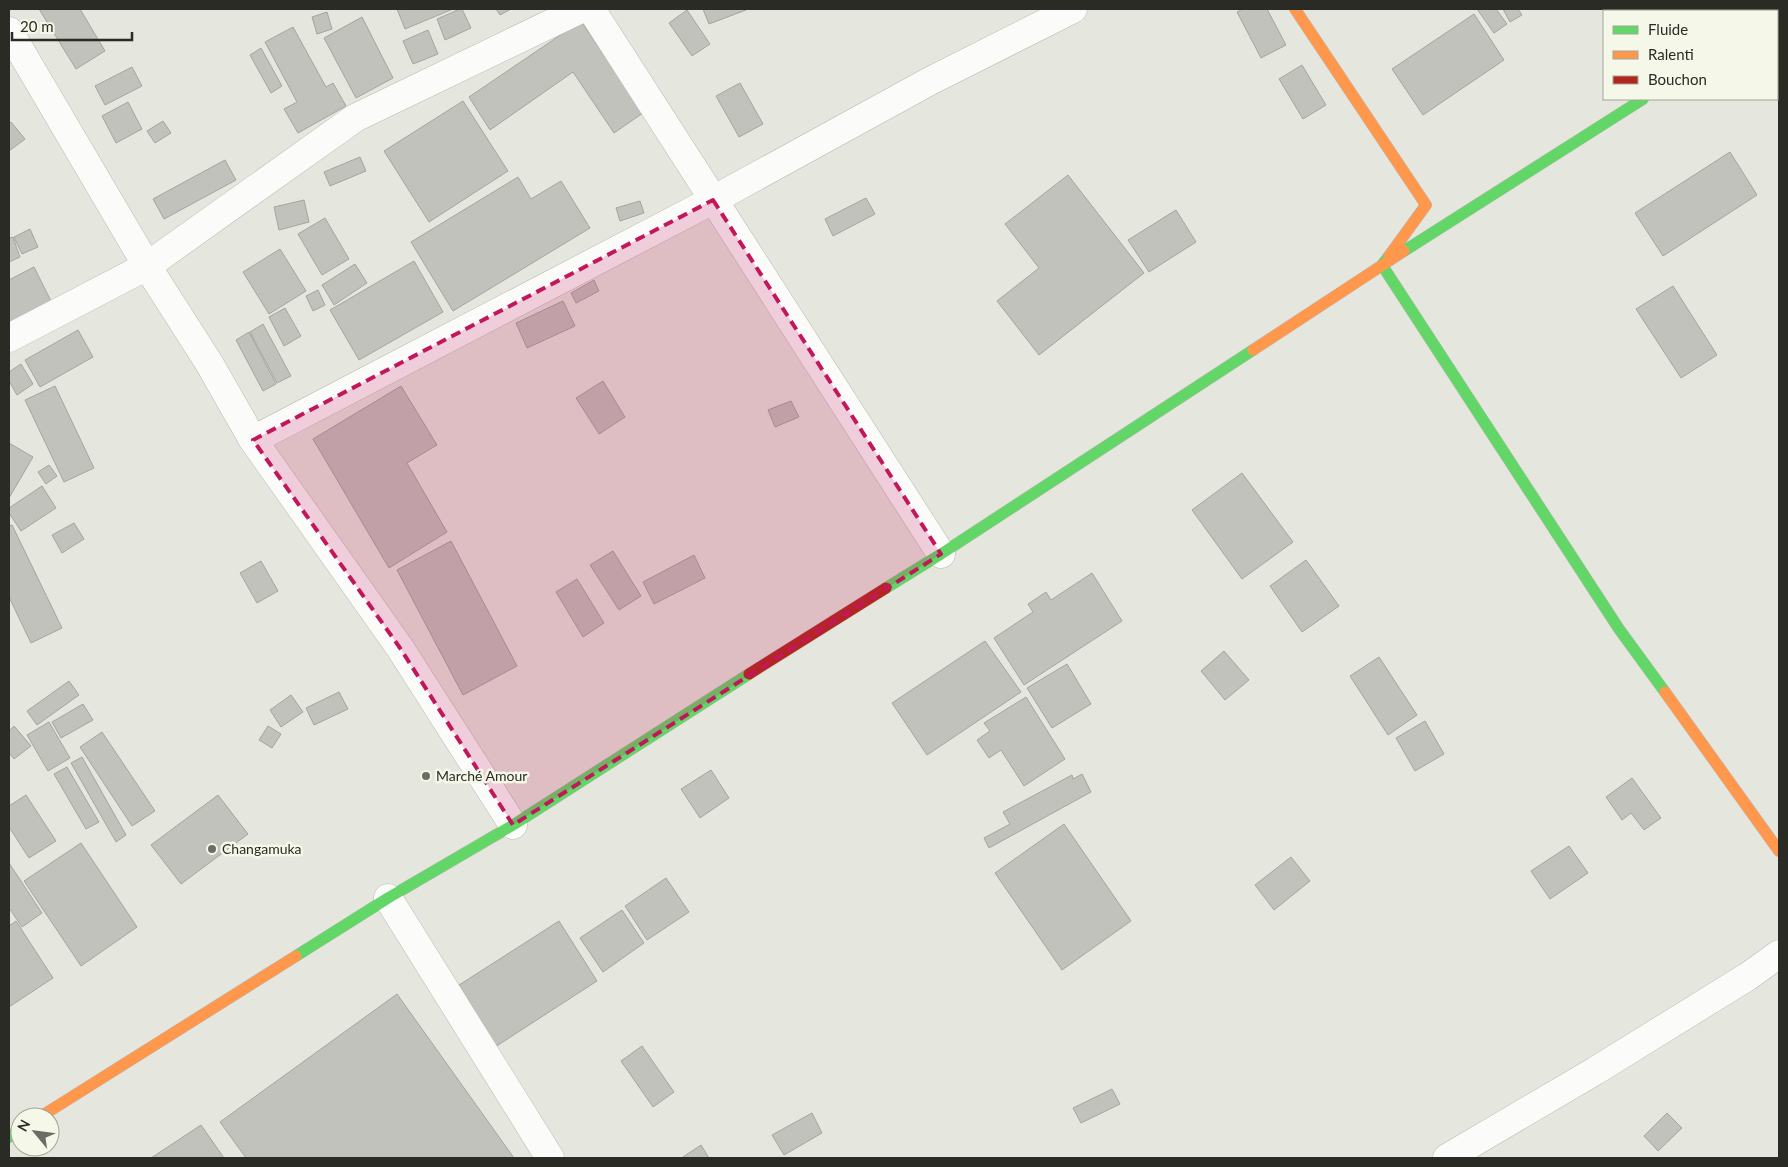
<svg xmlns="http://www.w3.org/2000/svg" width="1788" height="1167" viewBox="0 0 1788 1167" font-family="Lato,sans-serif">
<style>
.building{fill:#c2c2bc;stroke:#a4a59f}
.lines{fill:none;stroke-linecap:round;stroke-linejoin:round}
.street-casing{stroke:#babab4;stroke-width:29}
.fast-casing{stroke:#babab4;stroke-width:12}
.slow-casing{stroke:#babab4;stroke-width:12}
.jam-casing{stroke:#babab4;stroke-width:12}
.street{stroke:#fbfbfa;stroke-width:28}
.fast{stroke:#63d668;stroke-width:11}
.slow{stroke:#ff974d;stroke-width:11}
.jam{stroke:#b3261e;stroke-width:11}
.marked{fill:#c2185b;fill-opacity:0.2;stroke:#c2185b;stroke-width:4;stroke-dasharray:10 6;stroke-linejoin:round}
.poi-dot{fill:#6c6c66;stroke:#f5f7e8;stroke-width:2}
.labels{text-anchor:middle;stroke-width:5;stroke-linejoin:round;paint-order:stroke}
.poi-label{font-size:14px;fill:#2b2b26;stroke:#f5f7e8;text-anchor:start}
</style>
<rect width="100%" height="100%" fill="#e5e6de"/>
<!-- building -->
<g class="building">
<polygon points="39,9 80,9 105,51 76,69"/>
<polygon points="397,9 453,9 405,29"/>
<polygon points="460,9 462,9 471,28 445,40 437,19"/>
<polygon points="496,9 511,9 500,15"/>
<polygon points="703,9 746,9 746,10 709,24"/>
<polygon points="1243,9 1267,9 1286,45 1261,58 1237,12"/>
<polygon points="1477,9 1496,9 1507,24 1494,33"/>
<polygon points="1503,9 1518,9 1522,15 1510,22"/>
<polygon points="687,10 710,44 692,56 669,23"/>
<polygon points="327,12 332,29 317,34 312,17"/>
<polygon points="1474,14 1504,60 1423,115 1392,69"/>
<polygon points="362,17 393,78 356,98 324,38"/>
<polygon points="581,21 643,113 614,133 573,72 490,130 469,97"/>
<polygon points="293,27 326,87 333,83 346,106 298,133 284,109 297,102 265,42"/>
<polygon points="428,30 438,54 413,64 403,41"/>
<polygon points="261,48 282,86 271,93 250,55"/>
<polygon points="1302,65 1326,105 1303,119 1279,79"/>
<polygon points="132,67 142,86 105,105 95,86"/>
<polygon points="740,83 763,124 739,137 716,96"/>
<polygon points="463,101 508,171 429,222 384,151"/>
<polygon points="128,102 142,129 116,143 102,116"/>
<polygon points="163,121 171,133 155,143 147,131"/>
<polygon points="11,122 25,139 9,151 9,124"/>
<polygon points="1730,152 1757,195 1663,256 1635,213"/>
<polygon points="360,157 366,171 330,186 324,172"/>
<polygon points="225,160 236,180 164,219 153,199"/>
<polygon points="1068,175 1144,273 1039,355 997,301 1039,268 1005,224"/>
<polygon points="518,177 531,199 561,181 590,228 453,311 411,242"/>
<polygon points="866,198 875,214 833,236 825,219"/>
<polygon points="304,200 309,222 279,230 274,207"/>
<polygon points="640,201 644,213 620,221 616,208"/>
<polygon points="1176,210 1196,242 1149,272 1128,240"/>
<polygon points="325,218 349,259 322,275 298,234"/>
<polygon points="30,229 38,247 22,254 14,237"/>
<polygon points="13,237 20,257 9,262 9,238"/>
<polygon points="280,249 306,291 269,314 243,272"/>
<polygon points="414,261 443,312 359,360 330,310"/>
<polygon points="355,264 367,283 334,305 322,285"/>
<polygon points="34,267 51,301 9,323 9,280"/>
<polygon points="594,280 599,291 576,303 571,293"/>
<polygon points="1673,286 1717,355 1681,378 1636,309"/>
<polygon points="318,290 325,305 313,311 306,296"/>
<polygon points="563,301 575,326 527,348 516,323"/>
<polygon points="285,308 301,336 284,346 269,317"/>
<polygon points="263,324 291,376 277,383 250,332"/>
<polygon points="78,330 93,357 40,387 25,360"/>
<polygon points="249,332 276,384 263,391 236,340"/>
<polygon points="21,364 33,384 17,395 9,381 9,372"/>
<polygon points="603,381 625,417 599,434 576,398"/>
<polygon points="55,386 94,468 64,482 25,400"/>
<polygon points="401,386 437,445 407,463 447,532 389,568 313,439"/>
<polygon points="791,401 799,417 775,427 768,410"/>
<polygon points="9,443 33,457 9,498"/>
<polygon points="49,465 57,476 46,484 38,472"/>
<polygon points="1242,473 1293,542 1242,579 1192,510"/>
<polygon points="42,486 56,508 21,531 9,513 9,508"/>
<polygon points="74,523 84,539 62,553 52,535"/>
<polygon points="12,525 62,628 31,643 9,597 9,526"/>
<polygon points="451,541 517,666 463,695 397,570"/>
<polygon points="613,551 641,596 619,610 590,565"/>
<polygon points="694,555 705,578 654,604 643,582"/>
<polygon points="1306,560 1339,606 1302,632 1270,586"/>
<polygon points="261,561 278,591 257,603 240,573"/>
<polygon points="1092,573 1122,621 1024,685 994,638 1033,612 1028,604 1046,592 1051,600"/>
<polygon points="577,579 604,623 583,637 556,592"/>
<polygon points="985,641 1021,692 927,755 892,703"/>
<polygon points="1224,651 1249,680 1225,700 1201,671"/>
<polygon points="1379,657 1417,715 1388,735 1350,676"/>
<polygon points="1067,664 1091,704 1052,728 1027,688"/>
<polygon points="69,681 79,695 37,725 27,711"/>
<polygon points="339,692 348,709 314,725 306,708"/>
<polygon points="291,695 303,712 281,727 270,710"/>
<polygon points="1026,697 1065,759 1024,786 1001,750 989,758 977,740 990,731 984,723"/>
<polygon points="83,704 93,720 61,738 52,722"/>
<polygon points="1425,721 1444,754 1415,771 1396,738"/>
<polygon points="49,722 70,758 48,771 27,735"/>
<polygon points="14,726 31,746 14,759 9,753 9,731"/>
<polygon points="268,726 281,734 272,748 259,740"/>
<polygon points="102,732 155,811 132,826 80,747"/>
<polygon points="82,757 126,835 116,842 71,763"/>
<polygon points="67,767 99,822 86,829 54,774"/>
<polygon points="711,770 729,798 700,818 681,789"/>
<polygon points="1082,774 1091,792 989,848 984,838 1010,824 1003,812 1072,775 1073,779"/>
<polygon points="1632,778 1661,818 1644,830 1631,813 1622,820 1606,797"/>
<polygon points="26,795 56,841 29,858 9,827 9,806"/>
<polygon points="218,795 248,834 181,884 151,845"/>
<polygon points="1064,824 1131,921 1062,970 995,873"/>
<polygon points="81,843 137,927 81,966 24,881"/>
<polygon points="1569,846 1588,873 1550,899 1531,871"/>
<polygon points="1291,857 1310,881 1274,910 1255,885"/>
<polygon points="9,863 42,913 22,927 9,908"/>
<polygon points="666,878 689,912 647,940 625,906"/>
<polygon points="622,910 644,943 603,972 580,938"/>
<polygon points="16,921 53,978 9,1007 9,926"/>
<polygon points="559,921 597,981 495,1047 456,987"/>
<polygon points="397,994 514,1158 246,1158 220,1122"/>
<polygon points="642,1046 674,1092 653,1107 621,1061"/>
<polygon points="1112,1089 1120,1104 1081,1123 1073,1108"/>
<polygon points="812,1113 822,1133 784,1155 772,1135"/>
<polygon points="1667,1113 1682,1128 1658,1151 1644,1136"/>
<polygon points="201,1125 224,1158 151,1158"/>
<polygon points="701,1145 709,1158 684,1158 683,1157"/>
</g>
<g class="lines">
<!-- street casing -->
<g class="street-casing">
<g id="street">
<polyline points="591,9 941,554"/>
<polyline points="9,31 147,266 209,363 253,440 400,648 513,825"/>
<polyline points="9,338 147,266 355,118 581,9"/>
<polyline points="253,440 713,200 930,81 1073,9"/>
<polyline points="388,898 550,1158"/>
<polyline points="1447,1158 1595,1071 1747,977 1779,954"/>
</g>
</g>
<!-- fast casing -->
<g class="fast-casing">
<g id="fast">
<polyline points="1777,13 1779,12"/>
<polyline points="1404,251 1643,99"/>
<polyline points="1389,256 1382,265 1619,629 1665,692"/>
<polyline points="886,588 941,554 1253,350"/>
<polyline points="296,956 388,898 513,825 749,674"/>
<polyline points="9,1137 20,1130"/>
</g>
</g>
<!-- slow casing -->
<g class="slow-casing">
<g id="slow">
<polyline points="1295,9 1426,205 1389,256"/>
<polyline points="1253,350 1404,251"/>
<polyline points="1665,692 1779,851"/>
<polyline points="40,1117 296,956"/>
</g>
</g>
<!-- jam casing -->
<g class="jam-casing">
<polyline id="jam" points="749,674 886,588"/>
</g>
<!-- street -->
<use href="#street" class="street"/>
<!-- fast -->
<use href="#fast" class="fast"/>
<!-- slow -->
<use href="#slow" class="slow"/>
<!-- jam -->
<use href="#jam" class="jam"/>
</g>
<!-- marked area -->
<path class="marked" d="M713,200L941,554L513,825L400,648L253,440Z"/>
<!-- markers -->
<g class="poi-dot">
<circle cx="426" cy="776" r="5"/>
<circle cx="212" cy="849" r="5"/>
</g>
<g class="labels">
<!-- poi labels -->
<g class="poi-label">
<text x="436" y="781">Marché Amour</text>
<text x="222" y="854">Changamuka</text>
</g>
</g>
<!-- border -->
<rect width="1788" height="1167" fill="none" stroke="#2b2b26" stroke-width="20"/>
<!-- legend -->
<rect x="1603" y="10" width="175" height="90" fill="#f5f7e8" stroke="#a4a59a"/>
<rect x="1613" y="26" width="25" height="8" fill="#63d668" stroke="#a4a59a"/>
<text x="1648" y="35" font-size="15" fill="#2b2b26">Fluide</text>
<rect x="1613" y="51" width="25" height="8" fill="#ff974d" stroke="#a4a59a"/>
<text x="1648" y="60" font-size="15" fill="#2b2b26">Ralenti</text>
<rect x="1613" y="76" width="25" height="8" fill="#b3261e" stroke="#a4a59a"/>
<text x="1648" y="85" font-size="15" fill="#2b2b26">Bouchon</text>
<!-- north arrow -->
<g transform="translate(35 1132) rotate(299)"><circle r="24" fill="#f5f7e8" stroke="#a4a59a"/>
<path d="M0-4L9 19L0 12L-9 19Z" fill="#6c6c66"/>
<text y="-8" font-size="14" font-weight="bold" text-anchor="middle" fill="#2b2b26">N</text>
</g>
<!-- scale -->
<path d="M12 32v8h120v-8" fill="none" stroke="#2b2b26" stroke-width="2.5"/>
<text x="20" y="32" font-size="15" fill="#2b2b26" stroke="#f5f7e8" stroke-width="4" paint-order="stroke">20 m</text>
</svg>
